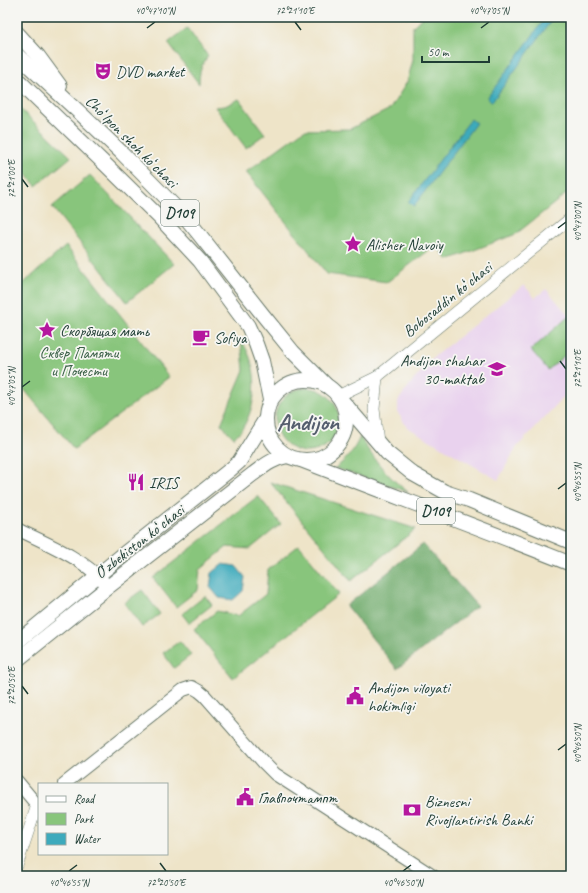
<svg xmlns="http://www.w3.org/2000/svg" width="588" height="893" viewBox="0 0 588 893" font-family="Caveat,sans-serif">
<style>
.built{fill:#e9d2ee}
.green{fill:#88c57b;stroke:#548158}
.forest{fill:#6eaa6b;stroke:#467450}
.water{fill:#3daabc;stroke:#2e7478}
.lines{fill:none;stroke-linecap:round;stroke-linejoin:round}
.tertiary-casing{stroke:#677768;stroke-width:12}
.secondary-casing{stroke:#677768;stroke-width:14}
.primary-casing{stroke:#677768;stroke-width:16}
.tertiary{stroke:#fff;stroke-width:11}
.secondary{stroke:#fff;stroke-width:12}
.primary{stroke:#fff;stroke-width:14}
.ticks{fill:none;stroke:#1f3d34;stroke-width:1.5}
.labels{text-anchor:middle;stroke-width:3.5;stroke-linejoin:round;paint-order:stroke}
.shield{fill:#f6f6f2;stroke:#60746d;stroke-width:1}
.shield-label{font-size:15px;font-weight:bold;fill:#1f3d34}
.poi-label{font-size:16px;fill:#1f3d34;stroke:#f6f6f2;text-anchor:start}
.street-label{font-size:16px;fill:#1f3d34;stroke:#f6f6f2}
.park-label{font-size:16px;fill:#395f46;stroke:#f6f6f2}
.town-label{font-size:24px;font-weight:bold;fill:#555e6e;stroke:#f6f6f2}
.neatline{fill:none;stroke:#1f3d34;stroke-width:1.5}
.ticks-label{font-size:10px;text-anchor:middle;fill:#1f3d34}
</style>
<rect width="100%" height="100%" fill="#f6f6f2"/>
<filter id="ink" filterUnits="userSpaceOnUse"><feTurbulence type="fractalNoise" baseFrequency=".025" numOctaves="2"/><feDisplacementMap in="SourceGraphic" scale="8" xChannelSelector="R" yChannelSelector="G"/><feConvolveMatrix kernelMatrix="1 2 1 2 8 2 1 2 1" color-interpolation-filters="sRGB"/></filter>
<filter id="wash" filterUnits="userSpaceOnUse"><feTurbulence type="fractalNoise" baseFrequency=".012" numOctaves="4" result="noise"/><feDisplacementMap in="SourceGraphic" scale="16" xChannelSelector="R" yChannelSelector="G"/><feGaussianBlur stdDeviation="0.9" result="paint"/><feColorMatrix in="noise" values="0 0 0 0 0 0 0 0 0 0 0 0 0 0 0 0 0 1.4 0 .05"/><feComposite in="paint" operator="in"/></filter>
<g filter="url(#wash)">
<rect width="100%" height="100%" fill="#eee4c8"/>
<!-- built -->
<polygon class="built" points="524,285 535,298 546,289 567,313 567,314 571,319 571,389 516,448 498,480 407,427 398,413 398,401 411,383 436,355"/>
<!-- green -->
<g class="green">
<polygon points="423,17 571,17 571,190 516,234 448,260 436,245 387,282 327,274 246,172 304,130 350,129 390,109 407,82 413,60 413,26"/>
<path d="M187,28L208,56C201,65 199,73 199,84L168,43Z"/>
<polygon points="239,99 265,134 246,148 215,107 225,106"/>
<polygon points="17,106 71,157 36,186 17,162"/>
<polygon points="90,175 174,264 127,302 52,207"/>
<polygon points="66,246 169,377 74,449 17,381 17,289"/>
<polygon points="568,317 571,321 571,350 548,370 531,350"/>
<path d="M241,340C259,366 259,402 242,429C240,432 236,435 234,438L221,424L244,370Z"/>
<circle cx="307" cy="420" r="32"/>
<path d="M360,437C374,460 387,476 408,492L335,468C347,460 354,450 360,437Z"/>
<polygon points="270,482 416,529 351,581"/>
<polygon points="258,496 281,524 250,549 227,547 200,569 198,590 176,607 153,578"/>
<polygon points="299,545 339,594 233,678 194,629 217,611 238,616 266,594 268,570"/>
<polygon points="142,590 160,614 142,627 124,603"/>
<polygon points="205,596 212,605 189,623 182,614"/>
<polygon points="180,641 191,655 174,668 163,653"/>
</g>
<!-- forest -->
<polygon class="forest" points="423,544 477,606 397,669 346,606"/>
<!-- water -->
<g class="water">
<polygon points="546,17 554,17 492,102 487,98"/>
<polygon points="471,119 476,123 414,206 408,202"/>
<polygon points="223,564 236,566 245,577 243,591 233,600 219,598 210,587 212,573"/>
</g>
</g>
<g filter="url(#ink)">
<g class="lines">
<!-- tertiary casing -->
<g class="tertiary-casing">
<g id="tertiary">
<polyline points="377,377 374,409 378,442"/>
<polyline points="338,396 377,377 571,218"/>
<polyline points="17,866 37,805"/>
</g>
</g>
<!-- secondary casing -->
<g class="secondary-casing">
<g id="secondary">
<path d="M17,529C47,544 81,557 104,582"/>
<polyline points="17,781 37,805 39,804"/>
<polyline points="64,784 183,690 192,687 199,691 205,696 264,763 275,774 433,876"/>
</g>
</g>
<!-- primary casing -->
<g class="primary-casing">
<g id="primary">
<polyline points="17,33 38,56 60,86"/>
<polyline points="17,55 79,112 122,153 186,218 199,234 263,315 293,352 326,385"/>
<polyline points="17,79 107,166 159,217 200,261 248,326 256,344 262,361 270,400"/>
<circle cx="306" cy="420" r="40"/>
<polyline points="338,396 387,453 413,474 445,492 469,500 571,542"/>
<path d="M301,460C391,495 481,528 571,564"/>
<polyline points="17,642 125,553 231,469 239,462 265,420"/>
<path d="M17,660L108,587L253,474C264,466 274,458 287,456"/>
</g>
</g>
<!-- tertiary -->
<use href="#tertiary" class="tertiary"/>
<!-- secondary -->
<use href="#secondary" class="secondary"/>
<!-- primary -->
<use href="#primary" class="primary"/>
</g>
</g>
<!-- ticks -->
<path class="ticks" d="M295,22L301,30M147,28L155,22M481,28L489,22M22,179L28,187M558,228L566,222M560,361L566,369M22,387L30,381M558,489L566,483M22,686L28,694M558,750L566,744M160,863L166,871M69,871L77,865M403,871L411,865"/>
<!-- icons -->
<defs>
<g id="theatre-bare" transform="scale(1.38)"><path d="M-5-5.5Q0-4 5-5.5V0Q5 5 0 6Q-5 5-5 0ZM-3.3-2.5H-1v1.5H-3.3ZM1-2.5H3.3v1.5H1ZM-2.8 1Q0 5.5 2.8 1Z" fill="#b5179e" stroke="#f6f6f2" stroke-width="2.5" paint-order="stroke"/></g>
<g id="sight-bare" transform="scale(1.38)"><path d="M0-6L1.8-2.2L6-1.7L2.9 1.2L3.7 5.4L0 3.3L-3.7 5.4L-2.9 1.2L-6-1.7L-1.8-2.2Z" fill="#b5179e" stroke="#f6f6f2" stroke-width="2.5" paint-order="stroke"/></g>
<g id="cafe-bare" transform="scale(1.38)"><path d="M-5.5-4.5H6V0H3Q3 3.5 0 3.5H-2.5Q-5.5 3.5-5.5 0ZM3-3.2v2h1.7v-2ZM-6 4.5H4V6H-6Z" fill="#b5179e" stroke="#f6f6f2" stroke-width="2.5" paint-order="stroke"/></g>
<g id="school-bare" transform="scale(1.38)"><path d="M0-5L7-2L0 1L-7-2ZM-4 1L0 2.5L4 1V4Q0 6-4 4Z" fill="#b5179e" stroke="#f6f6f2" stroke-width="2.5" paint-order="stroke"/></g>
<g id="restaurant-bare" transform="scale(1.38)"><path d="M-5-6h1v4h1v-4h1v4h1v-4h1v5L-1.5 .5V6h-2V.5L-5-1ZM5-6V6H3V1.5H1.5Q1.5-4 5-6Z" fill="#b5179e" stroke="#f6f6f2" stroke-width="2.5" paint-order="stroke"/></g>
<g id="civic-bare" transform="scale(1.38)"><path d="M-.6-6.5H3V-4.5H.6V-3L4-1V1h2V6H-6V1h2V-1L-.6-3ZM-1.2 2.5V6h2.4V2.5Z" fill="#b5179e" stroke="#f6f6f2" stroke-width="2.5" paint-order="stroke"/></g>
<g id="bank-bare" transform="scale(1.38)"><path d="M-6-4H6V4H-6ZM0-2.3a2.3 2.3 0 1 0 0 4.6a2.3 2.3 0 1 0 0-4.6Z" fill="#b5179e" stroke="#f6f6f2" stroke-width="2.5" paint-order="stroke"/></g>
</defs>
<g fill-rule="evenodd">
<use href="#theatre-bare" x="103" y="71"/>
<use href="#sight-bare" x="353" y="244"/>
<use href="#sight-bare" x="47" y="330"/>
<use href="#cafe-bare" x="201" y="337"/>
<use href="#school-bare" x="497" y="369"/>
<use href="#restaurant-bare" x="136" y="482"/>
<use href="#civic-bare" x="355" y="696"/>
<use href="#civic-bare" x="245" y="797"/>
<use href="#bank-bare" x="412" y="810"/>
</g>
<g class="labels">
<!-- shield labels -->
<g class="shield">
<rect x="161" y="200" width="38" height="26" rx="3"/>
<rect x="417" y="498" width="38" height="26" rx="3"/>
</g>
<g class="shield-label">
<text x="180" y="218">D109</text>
<text x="436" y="516">D109</text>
</g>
<!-- poi labels -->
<g class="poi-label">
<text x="116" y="77">DVD market</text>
<text x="366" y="250">Alisher Navoiy</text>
<text x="60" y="336">Скорбящая мать</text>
<text x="214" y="343">Sofiya</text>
<text x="484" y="366" text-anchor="end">Andijon shahar<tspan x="484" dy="18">30-maktab</tspan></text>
<text x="149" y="488">IRIS</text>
<text x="368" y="693">Andijon vilоyati<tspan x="368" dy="18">hоkimligi</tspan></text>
<text x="258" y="803">Главпочтампт</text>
<text x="425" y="807">Biznesni<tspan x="425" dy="18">Rivojlantirish Banki</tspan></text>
</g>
<!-- street labels -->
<g class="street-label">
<text transform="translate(132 141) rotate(45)" y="6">Choʻlpon shoh koʻchasi</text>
<text transform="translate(447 299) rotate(-39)" y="6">Bobosaddin koʻchasi</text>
<text transform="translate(139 541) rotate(-38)" y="6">Oʻzbekiston koʻchasi</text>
</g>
<!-- park labels -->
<g class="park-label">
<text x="79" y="358">Сквер Памяти<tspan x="79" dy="18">и Почести</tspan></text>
</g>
<!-- town labels -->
<g class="town-label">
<text x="308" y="430">Andijon</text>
</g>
</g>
<!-- margin -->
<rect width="588" height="893" fill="none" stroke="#f6f6f2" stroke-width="44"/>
<!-- legend -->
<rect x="38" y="783" width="130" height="72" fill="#f6f6f2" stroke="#a0aca6"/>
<rect x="46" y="796" width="20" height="6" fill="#ffffff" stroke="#a0aca6"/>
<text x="74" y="803" font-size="12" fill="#1f3d34">Road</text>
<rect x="46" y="813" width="20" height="12" fill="#88c57b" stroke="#a0aca6"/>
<text x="74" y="823" font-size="12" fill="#1f3d34">Park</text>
<rect x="46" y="833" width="20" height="12" fill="#3daabc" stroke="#a0aca6"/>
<text x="74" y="843" font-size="12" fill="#1f3d34">Water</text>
<!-- scale -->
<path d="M422 56v6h67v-6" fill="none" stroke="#1f3d34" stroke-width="2"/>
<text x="428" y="56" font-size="12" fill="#1f3d34" stroke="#f6f6f2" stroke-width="3" paint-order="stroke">50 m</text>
<rect x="22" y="22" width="544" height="849" class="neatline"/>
<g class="ticks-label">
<text x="155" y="14">40°47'10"N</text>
<text x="295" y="14">72°21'10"E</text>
<text x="489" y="14">40°47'05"N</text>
<text transform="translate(11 179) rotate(-90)" y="4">72°21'00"E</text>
<text transform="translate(577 222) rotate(-90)" y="4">40°47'00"N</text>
<text transform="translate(577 369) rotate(-90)" y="4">72°21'10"E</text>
<text transform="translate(11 387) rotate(-90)" y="4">40°47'05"N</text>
<text transform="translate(577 483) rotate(-90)" y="4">40°46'55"N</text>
<text transform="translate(11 686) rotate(-90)" y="4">72°20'50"E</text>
<text transform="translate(577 744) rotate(-90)" y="4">40°46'50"N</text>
<text x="69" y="886">40°46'55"N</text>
<text x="166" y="886">72°20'50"E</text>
<text x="403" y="886">40°46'50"N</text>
</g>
</svg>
